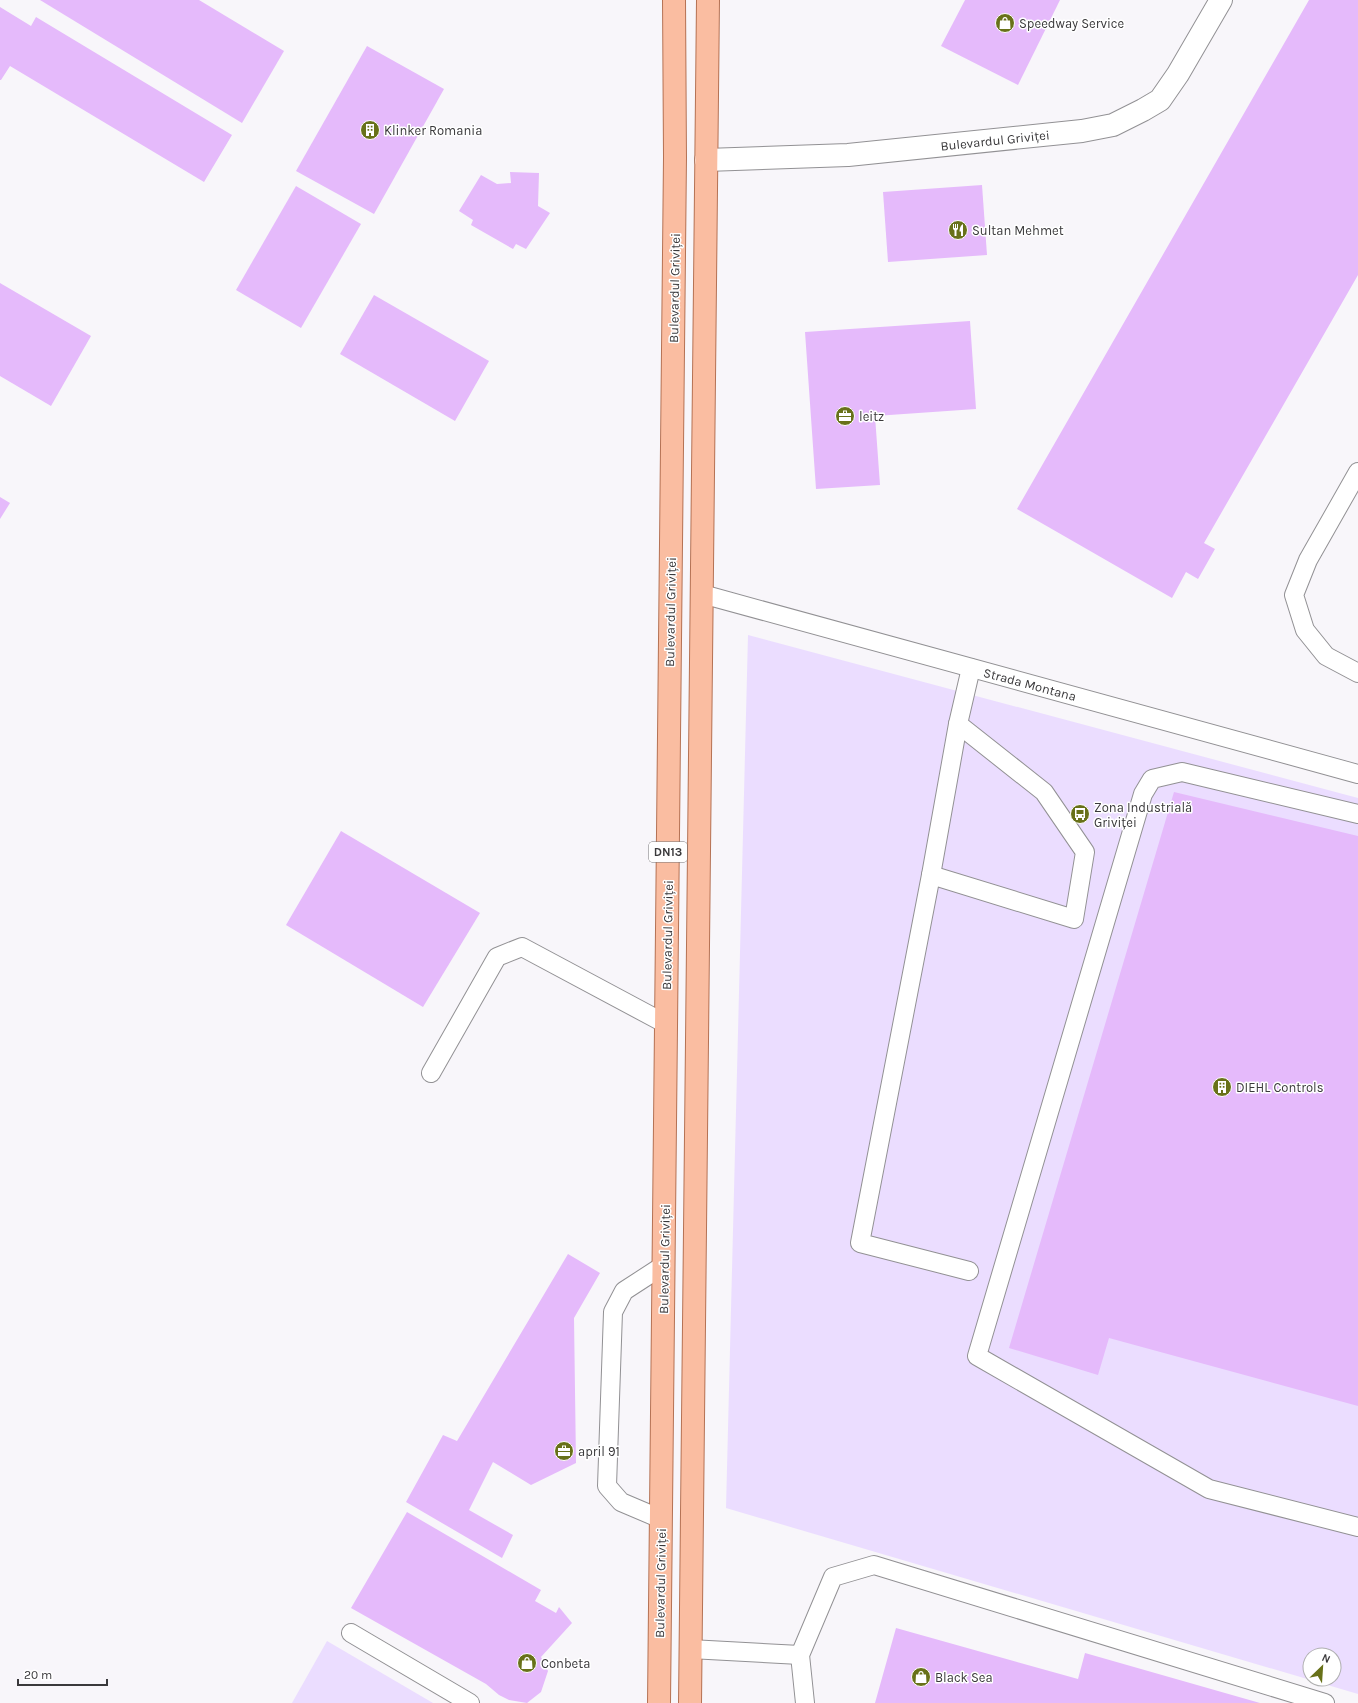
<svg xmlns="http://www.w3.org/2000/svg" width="1358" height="1703" viewBox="0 0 1358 1703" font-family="Karla,sans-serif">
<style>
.green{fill:#ebddff;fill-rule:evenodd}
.building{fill:#e5bafb}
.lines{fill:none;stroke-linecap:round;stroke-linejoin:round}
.lane-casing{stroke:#929194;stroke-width:20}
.street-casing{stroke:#929194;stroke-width:24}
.primary-casing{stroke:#b57254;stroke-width:24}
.lane{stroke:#fff;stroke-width:18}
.street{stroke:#fff;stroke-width:22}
.primary{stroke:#fabda1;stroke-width:22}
.labels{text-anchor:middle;stroke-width:3;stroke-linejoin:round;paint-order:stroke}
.shield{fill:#fff;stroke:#757476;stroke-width:1}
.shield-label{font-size:12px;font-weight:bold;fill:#3a393b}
.poi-label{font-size:13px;fill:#3a393b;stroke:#fff;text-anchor:start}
.street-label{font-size:13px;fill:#3a393b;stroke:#fff}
</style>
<rect width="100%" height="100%" fill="#f8f6fa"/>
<!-- green -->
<g class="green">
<path d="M748,635L1358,798V1694L726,1508ZM1310,1655H1334V1679H1310Z"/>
<polygon points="327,1641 433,1703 292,1703"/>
</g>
<!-- building -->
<g class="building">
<polygon points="40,0 199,0 284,51 242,123"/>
<polygon points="965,0 1060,0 1018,85 941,46"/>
<polygon points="1309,0 1358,0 1358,275 1204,543 1215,549 1198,579 1186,572 1172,598 1017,509"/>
<polygon points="0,7 31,26 36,17 232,135 204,182 10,66 1,80 0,80"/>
<polygon points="367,46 444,89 374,214 296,171"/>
<polygon points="510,172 539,173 538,206 550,213 526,249 516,244 513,249 471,225 473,220 459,211 481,175 497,184 511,183"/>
<polygon points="982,185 987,255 888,262 883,192"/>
<polygon points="296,186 361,224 301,328 236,290"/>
<polygon points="0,283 91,336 51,406 0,376"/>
<polygon points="374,295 489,361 455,421 340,354"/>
<polygon points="970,321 976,409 875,416 880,485 816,489 805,332"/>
<polygon points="0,497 10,503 0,519"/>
<polygon points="1174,792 1358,836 1358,1406 1109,1338 1098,1375 1009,1348"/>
<polygon points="341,831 480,913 423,1007 286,925"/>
<polygon points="568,1254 600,1273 574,1318 576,1463 531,1485 493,1462 469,1510 513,1535 502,1558 406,1502 443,1435 457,1441"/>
<polygon points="407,1512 541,1590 535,1601 556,1613 559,1607 572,1623 541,1657 548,1671 541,1692 527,1703 509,1700 499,1695 486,1684 351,1608"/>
<polygon points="896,1628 1078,1679 1085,1653 1260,1703 875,1703"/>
</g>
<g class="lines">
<!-- lane casing -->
<g class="lane-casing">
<g id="lane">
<polyline points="1358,472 1308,560 1294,595 1305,630 1326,656 1358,673"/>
<polyline points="702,594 1358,774"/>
<polyline points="1358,814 1182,772 1152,779 1143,794 977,1356 1209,1489 1358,1527"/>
<polyline points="931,875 1074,919 1085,852 1044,792 958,724"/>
<polyline points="431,1073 497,957 522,947 666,1024"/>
<polyline points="969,1271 860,1243 931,875 958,724 971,668"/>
<polyline points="661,1519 621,1502 607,1486 613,1312 624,1291 664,1265"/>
<polyline points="351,1633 470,1703"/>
<polyline points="690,1649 800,1655"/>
<polyline points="805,1703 800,1655 833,1577 874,1565 1325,1703"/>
</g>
</g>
<!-- street casing -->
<g class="street-casing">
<polyline id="street" points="706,160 848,155 1082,131 1113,125 1143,110 1160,100 1178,74 1221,0"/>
</g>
<!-- primary casing -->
<g class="primary-casing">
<g id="primary">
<polyline points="659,1703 675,157 674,0"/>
<polyline points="690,1703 708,0"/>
</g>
</g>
<!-- lane -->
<use href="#lane" class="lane"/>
<!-- street -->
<use href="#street" class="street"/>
<!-- primary -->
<use href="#primary" class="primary"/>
</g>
<!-- icons -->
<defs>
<g id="shop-disc" transform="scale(1)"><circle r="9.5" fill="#687119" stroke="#fff"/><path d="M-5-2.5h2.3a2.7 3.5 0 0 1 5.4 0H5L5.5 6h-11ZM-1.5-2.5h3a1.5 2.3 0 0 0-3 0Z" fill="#fff"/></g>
<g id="building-disc" transform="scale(1)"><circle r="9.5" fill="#687119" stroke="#fff"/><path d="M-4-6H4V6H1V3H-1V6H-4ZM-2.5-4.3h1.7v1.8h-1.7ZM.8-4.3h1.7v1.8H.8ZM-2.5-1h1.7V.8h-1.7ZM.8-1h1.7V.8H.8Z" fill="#fff"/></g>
<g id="restaurant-disc" transform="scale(1)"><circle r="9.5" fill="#687119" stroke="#fff"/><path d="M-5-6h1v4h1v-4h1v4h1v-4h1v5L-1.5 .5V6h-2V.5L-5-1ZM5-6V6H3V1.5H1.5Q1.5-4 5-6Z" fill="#fff"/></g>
<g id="office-disc" transform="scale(1)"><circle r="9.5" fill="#687119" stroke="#fff"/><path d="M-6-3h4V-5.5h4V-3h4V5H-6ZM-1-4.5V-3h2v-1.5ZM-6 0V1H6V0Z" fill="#fff"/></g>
<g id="bus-disc" transform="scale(1)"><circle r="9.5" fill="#687119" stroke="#fff"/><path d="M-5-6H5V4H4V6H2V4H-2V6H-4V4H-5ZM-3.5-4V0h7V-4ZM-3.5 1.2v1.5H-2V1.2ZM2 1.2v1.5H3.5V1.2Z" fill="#fff"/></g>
</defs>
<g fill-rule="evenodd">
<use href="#shop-disc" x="1005" y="23"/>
<use href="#building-disc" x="370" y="130"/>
<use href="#restaurant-disc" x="958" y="230"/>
<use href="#office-disc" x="845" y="416"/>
<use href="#bus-disc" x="1080" y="814"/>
<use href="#building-disc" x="1222" y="1087"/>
<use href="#office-disc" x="564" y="1451"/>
<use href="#shop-disc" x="527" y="1663"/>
<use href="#shop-disc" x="921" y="1677"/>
</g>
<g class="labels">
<!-- shield labels -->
<rect class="shield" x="649" y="842" width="38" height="20" rx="3"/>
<g class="shield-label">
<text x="668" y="856">DN13</text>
</g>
<!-- poi labels -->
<g class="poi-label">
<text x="1019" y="28">Speedway Service</text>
<text x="384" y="135">Klinker Romania</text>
<text x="972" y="235">Sultan Mehmet</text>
<text x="859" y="421">leitz</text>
<text x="1094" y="812">Zona Industrială<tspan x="1094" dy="15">Griviței</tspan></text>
<text x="1236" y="1092">DIEHL Controls</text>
<text x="578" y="1456">april 91</text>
<text x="541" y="1668">Conbeta</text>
<text x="935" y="1682">Black Sea</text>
</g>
<!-- street labels -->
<g class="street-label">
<text transform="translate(995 140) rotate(-6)" y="5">Bulevardul Griviței</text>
<text transform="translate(674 288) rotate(-89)" y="5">Bulevardul Griviței</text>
<text transform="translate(670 612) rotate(-89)" y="5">Bulevardul Griviței</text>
<text transform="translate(1030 684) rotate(15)" y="5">Strada Montana</text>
<text transform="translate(667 935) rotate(-89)" y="5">Bulevardul Griviței</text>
<text transform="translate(664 1259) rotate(-89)" y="5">Bulevardul Griviței</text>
<text transform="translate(660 1583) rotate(-89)" y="5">Bulevardul Griviței</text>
</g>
</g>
<!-- north arrow -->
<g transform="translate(1322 1667) rotate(25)"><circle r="19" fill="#ffffff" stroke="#b0b0b1"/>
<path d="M0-3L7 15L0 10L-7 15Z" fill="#687119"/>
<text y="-6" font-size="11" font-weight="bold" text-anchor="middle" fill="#3a393b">N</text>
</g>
<!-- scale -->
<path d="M18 1679v6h89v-6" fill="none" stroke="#3a393b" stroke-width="2"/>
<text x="24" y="1679" font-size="12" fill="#3a393b" stroke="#ffffff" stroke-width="3" paint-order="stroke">20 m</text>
</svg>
